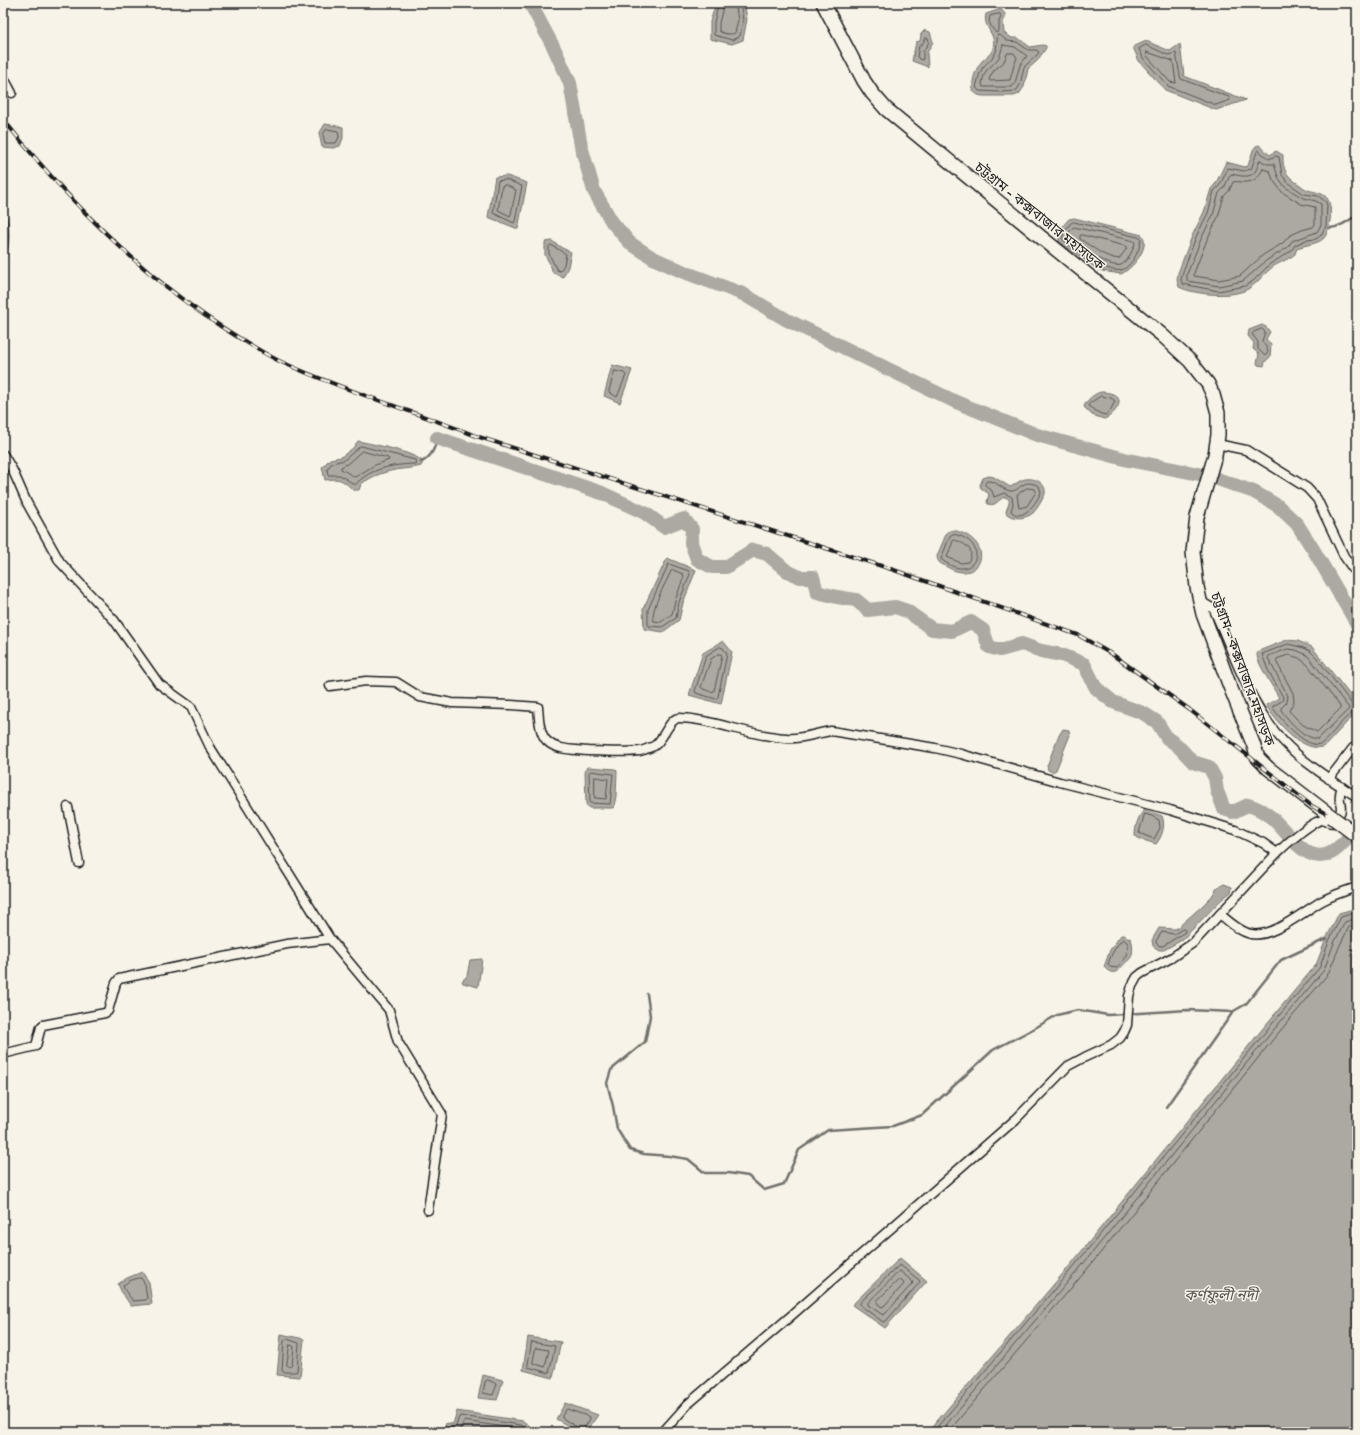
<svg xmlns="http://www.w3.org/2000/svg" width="1360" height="1435" viewBox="0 0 1360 1435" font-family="Itim,'Noto Sans Bengali',sans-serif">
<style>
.water{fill:#aca9a2;stroke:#72716c}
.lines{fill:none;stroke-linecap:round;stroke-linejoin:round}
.shore{stroke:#565452;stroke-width:1}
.stream{stroke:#72716c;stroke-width:2.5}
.river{stroke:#aca9a2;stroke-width:14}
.minor-casing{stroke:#1c1c1c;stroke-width:11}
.trunk-casing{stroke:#1c1c1c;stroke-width:16}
.minor{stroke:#f7f3e8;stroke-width:8}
.trunk{stroke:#f7f3e8;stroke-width:13}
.rail-casing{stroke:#1c1c1c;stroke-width:4}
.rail{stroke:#f7f3e8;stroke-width:2.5;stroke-dasharray:8;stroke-linecap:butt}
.trunk-bridge-casing{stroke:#1c1c1c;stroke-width:16;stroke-linecap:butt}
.trunk-bridge{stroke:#f7f3e8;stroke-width:13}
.labels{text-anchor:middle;stroke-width:3;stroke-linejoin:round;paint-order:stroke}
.street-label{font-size:14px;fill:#1c1c1c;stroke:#f7f3e8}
.water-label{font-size:15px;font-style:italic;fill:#565452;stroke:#f7f3e8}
</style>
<rect width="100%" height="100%" fill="#f7f3e8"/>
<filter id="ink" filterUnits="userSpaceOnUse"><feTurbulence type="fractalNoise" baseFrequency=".025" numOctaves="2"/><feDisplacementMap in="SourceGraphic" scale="8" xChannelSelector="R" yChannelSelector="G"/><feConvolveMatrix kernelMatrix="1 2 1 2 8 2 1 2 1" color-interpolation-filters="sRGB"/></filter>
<g filter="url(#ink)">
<!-- water -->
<g class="water">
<polygon points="716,3 746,3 745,7 747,19 743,40 732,44 710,39 710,22"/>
<path d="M1001,9L1005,14V19L1003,21L1004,33L1012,38H1018L1030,47L1043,45L1046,46V48L1037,61L1028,69L1024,87L1019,94L1014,96H982L978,95L973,91C971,81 976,67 983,60C986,57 990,55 992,51C999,34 982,29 986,14Z"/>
<polygon points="925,30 930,32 933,42 927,53 928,67 912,61 916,42 920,41 921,34"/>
<polygon points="1146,41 1170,51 1180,44 1184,76 1246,100 1216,110 1165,90 1139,61 1133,47"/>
<polygon points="325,124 343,127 343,138 340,146 333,148 322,147 319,134"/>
<path d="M1259,145C1264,148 1265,152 1270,155L1276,151L1283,155C1282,171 1288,177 1300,185C1303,187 1305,189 1308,190C1314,192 1320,192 1325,196C1334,202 1331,232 1323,239C1317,244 1305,245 1297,248C1296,250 1296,252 1295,254C1291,258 1279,263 1274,266C1264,273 1258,283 1248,289C1233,298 1195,295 1179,287L1177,280L1178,273L1192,236L1204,212L1211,189L1216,183L1226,162L1245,167L1248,166L1253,150L1256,146Z"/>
<polygon points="507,176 527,183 518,229 488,217 495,177"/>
<path d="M1074,218L1142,235C1151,247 1132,269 1121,274L1102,271L1096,268L1059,242C1058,232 1062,226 1069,219Z"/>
<polygon points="552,241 562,248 571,252 568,267 563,277 553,273 550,264 545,255 545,242"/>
<polygon points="1262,325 1266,327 1270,332 1266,339 1271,345 1270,357 1265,362 1264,366 1258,365 1257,363 1259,354 1253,349 1254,343 1248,336 1249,330"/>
<polygon points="612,365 632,370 620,403 604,396"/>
<path d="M1101,392C1106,392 1115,393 1118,398C1123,405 1110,418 1104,419L1092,415L1084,407C1085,401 1095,393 1101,392Z"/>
<path d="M358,441C372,444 415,452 423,462L421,466C415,468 409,468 402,469C386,471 374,475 361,484L359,490H353C342,479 340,478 325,480L322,467L330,459L341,457L353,448Z"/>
<path d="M989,476L994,477L1010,487C1015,485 1017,482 1022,480C1032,476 1047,482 1045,494C1042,500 1038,508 1033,513C1026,519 1013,520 1006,513C1006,508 1010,505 1009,499L1005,497C998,499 996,507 988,504L987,502L989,494L981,488L980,485L983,478Z"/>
<path d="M953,530C999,541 981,587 947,567C942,564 937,563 937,556L947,532Z"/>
<polygon points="667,558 696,570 683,603 679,620 663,632 644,629 643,609"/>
<path d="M1287,640L1298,641L1312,647L1357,704V714L1348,721L1325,746C1304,755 1275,721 1266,705L1279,698C1275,690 1257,663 1257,655C1257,652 1259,652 1261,650Z"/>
<polygon points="723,641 732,652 721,704 689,695 703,653"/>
<polygon points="1063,729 1069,730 1070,735 1056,770 1052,772 1048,770 1047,766 1058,737"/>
<polygon points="589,767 615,769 617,771 616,796 614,807 612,808 589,808 586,804 585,771 586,768"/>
<path d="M1145,810L1162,816C1166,825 1162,837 1156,844L1140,839L1135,836C1135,827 1138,815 1145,810Z"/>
<polygon points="1224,884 1232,887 1231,892 1221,900 1182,940 1164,950 1159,950 1153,946 1152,940 1159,928 1176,929 1201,907 1212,896 1217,888"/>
<polygon points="1357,908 1357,1432 926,1432 932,1427 1072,1263 1264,1027 1316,965 1326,939 1339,913"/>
<path d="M1121,935H1124L1131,939C1133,944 1133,950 1132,955C1131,958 1129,960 1126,962C1119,970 1114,978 1104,967L1110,950Z"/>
<polygon points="482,959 478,987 463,983 462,981 467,976 470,960"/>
<polygon points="900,1258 927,1281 885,1328 852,1305"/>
<polygon points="142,1272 149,1282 152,1304 131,1306 121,1291 118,1284 127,1278"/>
<polygon points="281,1334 304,1339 300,1377 277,1375"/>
<polygon points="528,1337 561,1342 553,1378 523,1370"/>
<polygon points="483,1375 503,1380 497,1400 478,1398"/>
<polygon points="565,1403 598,1415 586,1432 579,1432 556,1419"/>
<polygon points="457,1411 523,1421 538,1432 444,1432 446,1423 453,1424"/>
</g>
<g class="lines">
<!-- shore -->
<g class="shore">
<polyline points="719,3 714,22 714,35 732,40 740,36 743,20 741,8 742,3"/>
<path d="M724,3L719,23V31C723,34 731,35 735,33L738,20L736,8V3"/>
<path d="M1000,14L1001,17L999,21V31L996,33C992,28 987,22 990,16Z"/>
<polygon points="998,35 1000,35 1007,41 1017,42 1028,50 1037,50 1039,53 1024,67 1020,85 1016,91 1001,92 979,91 976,87 980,73 983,67 993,57 996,52"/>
<polygon points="925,38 928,38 929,42 923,52 923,59 921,60 918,58 917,57 919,46 923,43"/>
<path d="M1003,45L1015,47L1027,56L1020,65L1015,83L1012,87H983L982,84C984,69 988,70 997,60C1001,56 1001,50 1003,45Z"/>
<polygon points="1146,45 1168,55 1176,53 1180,76 1181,79 1229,97 1230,100 1216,105 1168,86 1143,58 1139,49"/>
<polygon points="1147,52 1173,61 1176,83 1170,82 1147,56"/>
<polygon points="1008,53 1014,53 1017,58 1014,65 1010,80 990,81 989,79 994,70 1003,63"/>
<polygon points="327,129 338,131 339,137 336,143 325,143 323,135"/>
<polygon points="1258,150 1269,159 1276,156 1279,157 1282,175 1288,183 1304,194 1318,196 1325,201 1327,205 1326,226 1321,235 1316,239 1306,240 1295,245 1291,251 1270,264 1253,281 1245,286 1218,291 1183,284 1181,280 1184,269 1196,237 1208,213 1214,191 1220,185 1228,168 1244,171 1251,169"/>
<path d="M1260,160L1267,164H1274L1278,177L1285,187L1303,198L1316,201L1321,204V225L1317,232L1292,241L1287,248L1267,260L1243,281L1219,286L1187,281V274L1201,239L1213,215L1219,193L1224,188L1230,175L1232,174C1240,176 1252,179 1256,170C1258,167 1258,163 1260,160Z"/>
<path d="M1263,169L1270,171L1273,180L1282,192L1301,204L1315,207V224L1313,227L1302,230L1289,236L1283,243L1263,255L1240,276L1219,280L1194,276V273L1206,242L1218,217L1224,196L1229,191L1233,182C1237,181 1240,182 1244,182C1253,183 1259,177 1263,169Z"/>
<polygon points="507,180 522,186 515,221 514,223 493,213 498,181"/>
<polygon points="506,185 516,190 511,214 510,216 498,210 502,186"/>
<path d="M1074,222L1138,237L1141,239C1140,247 1137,254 1133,260C1130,264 1126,269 1121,270C1107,274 1074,249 1063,240V233L1071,223Z"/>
<path d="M1074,227L1134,241L1135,244C1132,251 1128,262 1121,265C1108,269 1078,245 1068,238V234Z"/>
<path d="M1082,235L1125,246L1127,248L1119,259C1103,257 1093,247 1080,239V236Z"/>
<polygon points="551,245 566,254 564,265 560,271 557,270 549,254 549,247"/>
<path d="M1262,329L1265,332L1262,341C1265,346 1271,351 1265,356L1258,349V342L1252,334L1254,332Z"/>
<polygon points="615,371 624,373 626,375 618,395 617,397 609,392"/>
<polygon points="1101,396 1111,398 1115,401 1110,411 1106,415 1101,414 1088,406 1089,404"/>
<path d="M361,446L415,460L416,463L414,464C392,465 370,468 355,485L340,475H328L327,469L332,463L344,460Z"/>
<polygon points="362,451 388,458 389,460 375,465 355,477 341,469 341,467 347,464"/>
<path d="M987,481C996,480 1001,489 1010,491C1021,492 1021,477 1039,486L1041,492C1037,502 1022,524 1011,511L1013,504L1012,497L1004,493L994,497L992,491L985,485Z"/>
<polygon points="1027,488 1035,489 1036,492 1027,506 1019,508 1017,495"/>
<path d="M953,534C994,542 974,587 941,559L950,536Z"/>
<path d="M955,540C966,544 976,550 968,562L961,563L947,557L953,541Z"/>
<polygon points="669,564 689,571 690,574 679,602 676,618 662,627 649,626 648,624 648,610"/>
<path d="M673,570L683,574L684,576L675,601L672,614L661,622L654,621C649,611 666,583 671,571Z"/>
<polygon points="720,647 723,648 727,654 718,697 716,699 696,693 695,691 706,656"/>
<path d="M1288,649L1296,650L1307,655L1349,708L1348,710L1318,739C1303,738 1289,721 1281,710V708L1287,702L1288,696L1268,658L1269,656Z"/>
<polygon points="719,654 721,654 722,656 714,691 712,692 703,689 701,687 711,659"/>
<polygon points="1289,655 1299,658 1307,664 1340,706 1340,709 1317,732 1303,725 1289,711 1294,701 1293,693 1276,661 1277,659"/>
<path d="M1357,706L1352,704L1316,657L1310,651L1304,648L1288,644L1262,654L1268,670L1283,697L1282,701L1273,706V708C1280,718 1308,752 1322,743C1329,738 1336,728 1342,722C1346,718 1351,712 1357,712"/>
<polygon points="591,771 613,774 610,804 590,803 589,773"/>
<polygon points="595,777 608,779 606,799 595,798"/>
<polygon points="1145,814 1152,816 1159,820 1160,828 1154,839 1139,833 1141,826"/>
<polygon points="1183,929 1185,930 1185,932 1163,946 1160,946 1156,943 1156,941 1162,932 1174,934"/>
<path d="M1123,939L1128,943L1127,956L1117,968L1110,967L1108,965C1110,956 1116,945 1123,939Z"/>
<polygon points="900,1265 919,1280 920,1282 886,1321 883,1322 861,1306 860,1303"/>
<polygon points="900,1271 912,1281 913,1283 885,1314 883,1315 868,1305 868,1303"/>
<polygon points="139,1278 141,1278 145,1284 147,1299 145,1300 133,1301 124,1289 123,1286 129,1281"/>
<polygon points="899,1280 902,1280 904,1284 884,1306 882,1307 878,1304 877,1301"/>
<polygon points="287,1339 299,1343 297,1371 295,1372 283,1372 282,1370 284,1341"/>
<polygon points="532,1342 555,1346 549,1373 528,1367"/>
<polygon points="290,1345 293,1346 294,1347 292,1365 290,1367 287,1365"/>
<polygon points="536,1348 549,1350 545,1367 533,1363"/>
<polygon points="488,1380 497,1384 493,1395 483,1393 485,1382"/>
<polygon points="567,1409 590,1417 590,1419 583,1430 580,1430 577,1427 562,1418 562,1416"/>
<polyline points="448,1432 449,1428 456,1426 459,1417 461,1416 521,1425 531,1432"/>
<polyline points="456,1432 460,1429 464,1421 519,1429 523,1432"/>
<polyline points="933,1432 1075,1265 1267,1030 1320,967 1329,941 1341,917 1357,912"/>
<polyline points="940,1432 1079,1269 1271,1033 1324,970 1334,943 1345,922 1357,918"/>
<polyline points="948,1432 1084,1273 1275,1037 1328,974 1340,945 1349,927 1357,924"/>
</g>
<!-- stream -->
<g class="stream">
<path d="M3,205C10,224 10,246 3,265"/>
<path d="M1330,228C1340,227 1348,221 1357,215"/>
<path d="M421,462C431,458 435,449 437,438"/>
<polyline points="647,994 650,1016 645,1042 611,1070 607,1083 613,1106 617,1129 630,1150 644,1154 669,1156 688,1159 705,1173 728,1173 748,1176 764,1190 784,1184 799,1150 828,1130 893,1126 922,1115 993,1050 1035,1028 1057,1015 1078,1010 1108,1015 1188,1010 1233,1012 1232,1012 1246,1004 1281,960 1326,939 1327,940"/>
<polyline points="1166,1107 1233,1012"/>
</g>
<!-- river -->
<g class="river">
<polyline points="530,3 554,48 570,83 581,146 594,191 612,222 630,243 653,258 684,272 743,294 787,320 956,402 1037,435 1128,460 1209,476 1254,492 1278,506 1297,524 1313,549 1357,624"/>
<path d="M437,438L602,493L645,513L664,527L684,519L692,529L691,543L697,559L712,567H726L753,550L767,554L787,571L800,577H813L817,592L837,597L856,600L868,610L895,607L907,611L932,629L952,631L971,622L983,630L989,647L1000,650L1022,644L1041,651L1062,655L1084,664L1096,688L1113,702L1143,713L1157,722L1167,738L1177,745L1193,762L1209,767L1215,778L1217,791L1224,809L1233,812L1248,805C1258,808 1265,812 1272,818C1291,835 1311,873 1339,847C1349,837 1352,836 1357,822"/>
</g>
<!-- minor casing -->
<g class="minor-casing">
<g id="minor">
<polyline points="3,76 12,93"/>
<polyline points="1217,444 1246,450 1307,488 1317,499 1344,556 1357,575"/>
<polyline points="3,454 13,471 27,503 60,562 114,620 159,684 191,707 210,747 330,939 389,1010 398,1042 442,1114 428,1210"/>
<path d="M1200,601L1212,608L1214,610C1236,658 1251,711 1290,748C1310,767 1334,782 1357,797"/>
<path d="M330,686L366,681L396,682L420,697L452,703L511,705L538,707C539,718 539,733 547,741C551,745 556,747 561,748C569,750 579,750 588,751C605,751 623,753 640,751C644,750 649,748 654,746C664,740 669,718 679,718C696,718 713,723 729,727C748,732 767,737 786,738C801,740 816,733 831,731L935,748L961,754L1060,782L1170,810L1235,830L1263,843L1277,853C1285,845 1313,820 1323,820C1326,821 1329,823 1332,823C1350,807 1334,804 1342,787"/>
<polyline points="1329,779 1353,748"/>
<polyline points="68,807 79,863"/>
<path d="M1220,914C1228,921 1240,932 1251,934C1273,938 1304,911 1322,901C1333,895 1345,891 1357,887"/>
<polyline points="3,1054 36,1046 41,1027 43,1025 105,1013 108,1011 116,983 119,979 287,944 330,939"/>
<polyline points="663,1432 688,1404 792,1315 1016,1119 1068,1066 1085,1057 1111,1045 1120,1038 1124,1032 1127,1025 1129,996 1132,986 1137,977 1142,973 1171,958 1193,943 1277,853"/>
</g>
</g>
<!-- trunk casing -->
<g class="trunk-casing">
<polyline id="trunk" points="823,3 864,81 872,93 886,109 1042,238 1162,335 1190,361 1208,384 1213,395 1218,413 1218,435 1215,455 1197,517 1193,552 1197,587 1203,614 1229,684 1254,746 1258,758 1268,768 1332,817"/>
</g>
<!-- minor -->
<use href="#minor" class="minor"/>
<!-- trunk -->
<use href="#trunk" class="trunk"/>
<!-- rail casing -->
<g class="rail-casing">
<path id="rail" d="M3,119C69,202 145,280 236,336C253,346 269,357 286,364C348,392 413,411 476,436L894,570L1078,635L1113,655L1190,710L1312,806L1332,817L1357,836"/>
</g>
<!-- rail -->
<use href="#rail" class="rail"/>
<!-- trunk-bridge casing -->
<g class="trunk-bridge-casing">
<polyline id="trunk-bridge" points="1332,817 1357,836"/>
</g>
<!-- trunk-bridge -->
<use href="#trunk-bridge" class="trunk-bridge"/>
</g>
</g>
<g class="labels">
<!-- street labels -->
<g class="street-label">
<text transform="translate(1040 216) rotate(39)" y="5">চট্টগ্রাম - কক্সবাজার মহাসড়ক</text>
<text transform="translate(1243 669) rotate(70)" y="5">চট্টগ্রাম - কক্সবাজার মহাসড়ক</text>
</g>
<!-- water labels -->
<g class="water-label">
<text x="1221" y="1300">কর্ণফুলী নদী</text>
</g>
</g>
<!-- margin -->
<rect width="1360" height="1435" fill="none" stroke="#f7f3e8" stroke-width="16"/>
<rect x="8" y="8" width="1344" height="1419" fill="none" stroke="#1c1c1c" stroke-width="1.5" filter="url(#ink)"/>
</svg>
